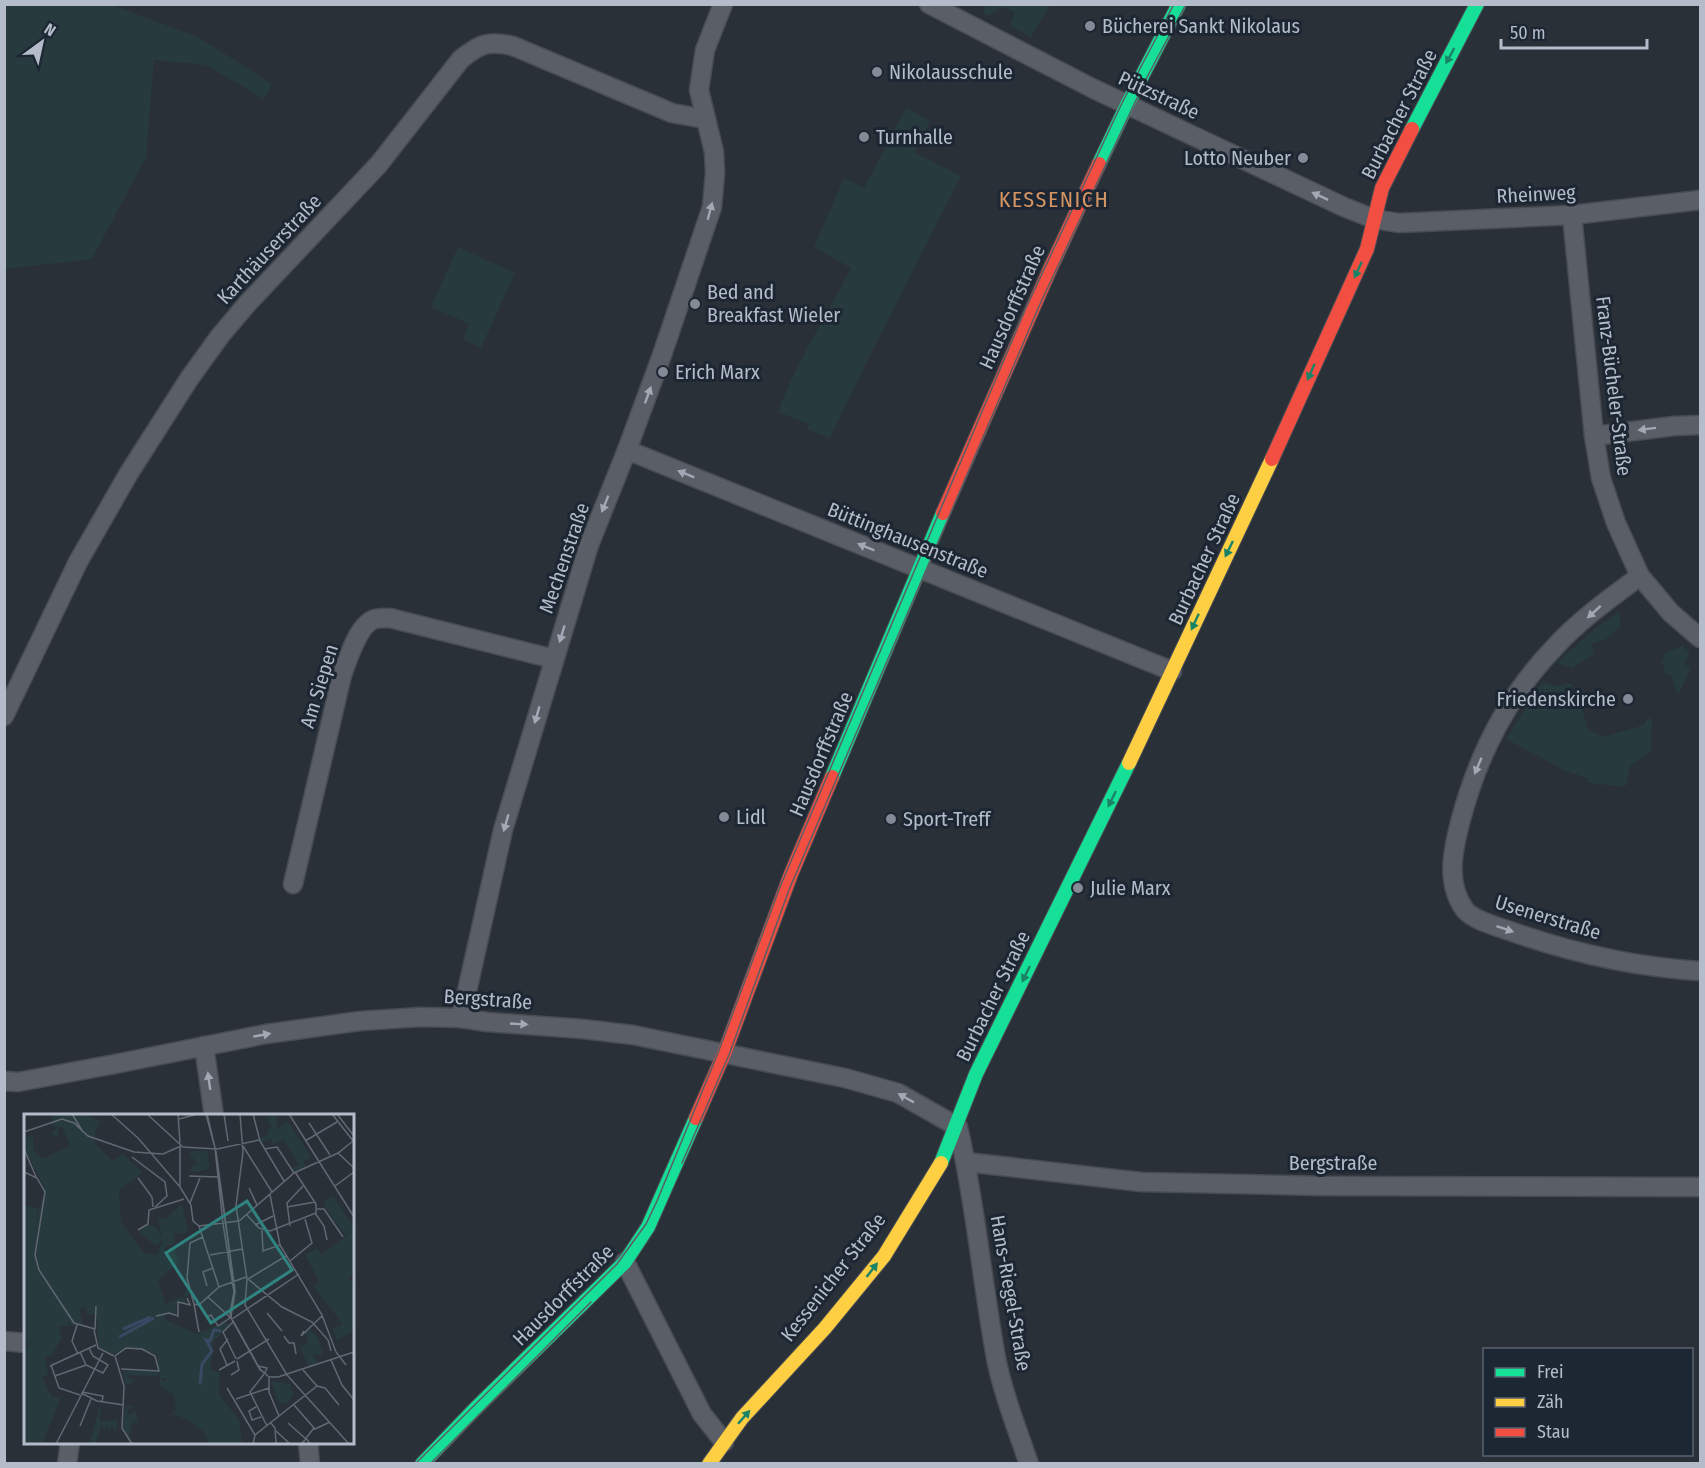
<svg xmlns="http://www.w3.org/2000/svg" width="1705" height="1468" viewBox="0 0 1705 1468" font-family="'Fira Sans Condensed',sans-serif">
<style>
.green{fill:#273a3e}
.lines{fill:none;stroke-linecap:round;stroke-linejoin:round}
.street-casing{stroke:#484c53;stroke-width:21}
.fast-casing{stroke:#484c53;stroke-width:16}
.slow-casing{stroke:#484c53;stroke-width:16}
.jam-casing{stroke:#484c53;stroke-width:16}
.street{stroke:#5a5e66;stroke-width:18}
.fast{stroke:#16e098;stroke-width:14}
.slow{stroke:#ffcf43;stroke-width:14}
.jam{stroke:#f24e42;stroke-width:14}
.tram{stroke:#595d64;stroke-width:1.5}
.oneway{fill:#1a8366}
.oneway2{fill:#a2a9b5}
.poi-dot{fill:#848b96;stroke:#1d2633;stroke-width:2}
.labels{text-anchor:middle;stroke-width:6;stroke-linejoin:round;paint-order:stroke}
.poi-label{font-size:20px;fill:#b4bcc9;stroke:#1d2633;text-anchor:start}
.street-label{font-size:20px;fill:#b4bcc9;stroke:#1d2633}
.quarter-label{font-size:22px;letter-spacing:1.5px;fill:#d59563;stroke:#1d2633}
.inset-river{fill:none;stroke:#384963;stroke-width:3}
.inset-road{fill:none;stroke:#616872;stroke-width:1.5}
.view{fill:#308480;fill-opacity:0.15;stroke:#308480;stroke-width:3}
.inset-edge{fill:none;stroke:#b4bcc9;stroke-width:3}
</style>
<rect width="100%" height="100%" fill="#2a3038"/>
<!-- green -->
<g class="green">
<polygon points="4,5 112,5 198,37 272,84 264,99 206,65 154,60 146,157 92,259 5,269"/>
<polygon points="981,5 980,5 1050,5 1031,37 1010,26 1015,13 1002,7 988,16 983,13 985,7"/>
<path d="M906,108L930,121L914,152L961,176L869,357L830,438L807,429L809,424L778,412C796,362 827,316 851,268L814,247L844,178L864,188Z"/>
<polygon points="458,247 515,273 481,348 463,339 469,324 431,307"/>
<polygon points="1619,612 1621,626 1606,639 1591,644 1594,654 1572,668 1557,663 1592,631"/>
<polygon points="1682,646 1690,652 1684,664 1691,668 1678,695 1671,674 1666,674 1661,660 1664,658 1665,653"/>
<polygon points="1542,682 1558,686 1571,683 1573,696 1578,695 1588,729 1603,737 1644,725 1647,718 1652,719 1651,752 1631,765 1625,787 1589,783 1589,779 1566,771 1506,739"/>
</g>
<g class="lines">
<!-- street casing -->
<g class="street-casing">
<g id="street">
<polyline points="929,4 1094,89 1344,207 1374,219 1399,223 1572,215 1700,200"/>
<polyline points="1572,215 1594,436 1601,478 1616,523 1640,576 1671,613 1700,638"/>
<polyline points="1594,436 1674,426 1700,425"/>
<polyline points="627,450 1172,671"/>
<path d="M1640,576C1610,598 1578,621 1553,649C1507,697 1478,755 1461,819C1453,849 1445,883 1465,910C1473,920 1498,927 1510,931C1572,953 1635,967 1700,971"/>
<path d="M4,716L78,562L129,473L189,379L220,336L247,304L379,164L461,59C480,44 488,40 513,46L672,113L705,119"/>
<path d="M293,884L342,675C348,659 358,624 375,619C380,618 385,618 390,618L554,659"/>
<polyline points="461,1018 503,830 589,545 627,450 662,355 712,207 715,173 714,152 699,90 705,50 723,4"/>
<polyline points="204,1046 214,1116"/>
<path d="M4,1081L18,1082L115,1064L266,1034L360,1021L421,1017L461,1018L487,1022L583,1029L633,1035L845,1078L898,1093L958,1127C976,1205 982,1284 997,1363C1004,1397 1018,1431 1029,1464"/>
<polyline points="966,1162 1141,1182 1324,1186 1700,1187"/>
<polyline points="625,1262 702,1414 724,1442"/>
<polyline points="4,1341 26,1343"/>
<polyline points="308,1442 310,1464"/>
<polyline points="67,1464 70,1442"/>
</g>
</g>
<!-- fast casing -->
<g class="fast-casing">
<g id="fast">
<polyline points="1412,129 1477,4"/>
<polyline points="1099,164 1127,105 1179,4"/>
<polyline points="832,777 943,513"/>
<polyline points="941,1163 976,1074 1129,763"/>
<polyline points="422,1464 475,1409 625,1262 648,1227 696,1118"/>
</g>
</g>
<!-- slow casing -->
<g class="slow-casing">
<g id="slow">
<polyline points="1129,763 1272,459"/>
<polyline points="709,1464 742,1418 825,1328 884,1256 941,1163"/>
</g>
</g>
<!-- jam casing -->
<g class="jam-casing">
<g id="jam">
<polyline points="1272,459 1367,249 1382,188 1412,129"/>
<polyline points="943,513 1051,267 1099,164"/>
<polyline points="696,1118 724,1054 791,874 832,777"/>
</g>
</g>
<!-- street -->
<use href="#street" class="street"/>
<!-- fast -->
<use href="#fast" class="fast"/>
<!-- slow -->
<use href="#slow" class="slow"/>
<!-- jam -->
<use href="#jam" class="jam"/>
<!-- tram -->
<g class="tram">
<polyline points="682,1163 729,1055 789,890 1040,304 1146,79 1186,4"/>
<polyline points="415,1464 617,1264 646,1224 657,1201 718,1053 780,887 1026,308 1122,103 1174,4"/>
<polyline points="430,1464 591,1302"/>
</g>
</g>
<!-- one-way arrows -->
<defs><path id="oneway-solid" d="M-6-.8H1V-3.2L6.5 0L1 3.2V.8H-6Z" transform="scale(1.5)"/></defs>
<g class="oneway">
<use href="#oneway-solid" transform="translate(1450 56) rotate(118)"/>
<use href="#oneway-solid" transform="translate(1358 270) rotate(115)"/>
<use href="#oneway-solid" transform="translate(1311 372) rotate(114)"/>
<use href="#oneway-solid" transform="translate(1229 549) rotate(116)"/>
<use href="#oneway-solid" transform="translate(1195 622) rotate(115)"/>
<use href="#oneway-solid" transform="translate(1112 799) rotate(116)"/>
<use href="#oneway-solid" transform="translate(1026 974) rotate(116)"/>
<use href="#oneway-solid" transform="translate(872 1270) rotate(-52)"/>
<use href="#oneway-solid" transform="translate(744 1417) rotate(-49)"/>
</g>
<g class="oneway2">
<use href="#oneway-solid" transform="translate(1320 196) rotate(-155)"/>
<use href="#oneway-solid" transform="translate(710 211) rotate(-75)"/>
<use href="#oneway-solid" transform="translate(648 395) rotate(-70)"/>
<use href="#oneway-solid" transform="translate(1647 429) rotate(173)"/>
<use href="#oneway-solid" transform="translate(686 474) rotate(-158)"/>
<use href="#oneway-solid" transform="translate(605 504) rotate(112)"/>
<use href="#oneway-solid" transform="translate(866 547) rotate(-158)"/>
<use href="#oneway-solid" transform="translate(1594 612) rotate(138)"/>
<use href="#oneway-solid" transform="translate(562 634) rotate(107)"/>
<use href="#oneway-solid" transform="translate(537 715) rotate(106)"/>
<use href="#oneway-solid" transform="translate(1478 766) rotate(113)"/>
<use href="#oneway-solid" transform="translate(506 823) rotate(106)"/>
<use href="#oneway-solid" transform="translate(1505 929) rotate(19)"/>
<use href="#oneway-solid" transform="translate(519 1024) rotate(3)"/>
<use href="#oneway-solid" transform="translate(262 1035) rotate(-10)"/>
<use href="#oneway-solid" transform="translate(209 1081) rotate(-98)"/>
<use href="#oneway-solid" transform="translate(906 1098) rotate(-151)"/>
</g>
<!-- markers -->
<g class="poi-dot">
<circle cx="1090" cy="26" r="6"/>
<circle cx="877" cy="72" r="6"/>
<circle cx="864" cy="137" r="6"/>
<circle cx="1303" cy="158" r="6"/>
<circle cx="695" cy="304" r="6"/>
<circle cx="663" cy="372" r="6"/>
<circle cx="1628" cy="699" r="6"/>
<circle cx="724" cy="817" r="6"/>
<circle cx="891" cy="819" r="6"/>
<circle cx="1078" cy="888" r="6"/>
</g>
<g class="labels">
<!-- poi labels -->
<g class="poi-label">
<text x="1102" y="33">Bücherei Sankt Nikolaus</text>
<text x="889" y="79">Nikolausschule</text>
<text x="876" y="144">Turnhalle</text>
<text x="1291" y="165" text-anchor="end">Lotto Neuber</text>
<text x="707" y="299">Bed and<tspan x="707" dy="23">Breakfast Wieler</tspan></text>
<text x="675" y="379">Erich Marx</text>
<text x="1616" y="706" text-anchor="end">Friedenskirche</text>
<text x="736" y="824">Lidl</text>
<text x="903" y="826">Sport-Treff</text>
<text x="1090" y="895">Julie Marx</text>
</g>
<!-- street labels -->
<g class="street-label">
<text transform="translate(1159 95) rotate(25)" y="7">Pützstraße</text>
<text transform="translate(1399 114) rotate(-63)" y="7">Burbacher Straße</text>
<text transform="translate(1536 194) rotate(-3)" y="7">Rheinweg</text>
<text transform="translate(269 249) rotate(-47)" y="7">Karthäuserstraße</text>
<text transform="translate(1012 307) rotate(-66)" y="7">Hausdorffstraße</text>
<text transform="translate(1614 386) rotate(83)" y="7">Franz-Bücheler-Straße</text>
<text transform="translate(908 540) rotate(22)" y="7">Büttinghausenstraße</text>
<text transform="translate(564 558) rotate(-71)" y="7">Mechenstraße</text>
<text transform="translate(1204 559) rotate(-65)" y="7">Burbacher Straße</text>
<text transform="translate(319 686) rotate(-73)" y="7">Am Siepen</text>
<text transform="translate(821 754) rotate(-67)" y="7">Hausdorffstraße</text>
<text transform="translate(1548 917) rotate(17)" y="7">Usenerstraße</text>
<text transform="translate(993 996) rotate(-64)" y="7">Burbacher Straße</text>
<text transform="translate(488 999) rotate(4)" y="7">Bergstraße</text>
<text x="1333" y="1170">Bergstraße</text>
<text transform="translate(833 1277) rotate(-52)" y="7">Kessenicher Straße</text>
<text transform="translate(1011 1293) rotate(80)" y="7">Hans-Riegel-Straße</text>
<text transform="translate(563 1295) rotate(-45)" y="7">Hausdorffstraße</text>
</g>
<!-- quarter labels -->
<g class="quarter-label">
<text x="1054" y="207">KESSENICH</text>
</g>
</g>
<!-- overview -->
<g transform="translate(24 1114)">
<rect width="330" height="330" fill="#2a3038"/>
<path d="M29,0H61L77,8L71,16V30L88,47L99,40L119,59L95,76L97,108L120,139L133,141L139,126L131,132L115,117L125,111L132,113L138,123L134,104L141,105L158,90L164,118L150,120L151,130L142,132L141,136L157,135L151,137L154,149L134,166L141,190L158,183L164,174L165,181L159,183L165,192L154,187L151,194L153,200H141L142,206L172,220L202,208L206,212L190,227L186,255L196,259L195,280L215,306L218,330H185L180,318L166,307L150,300L145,303L152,296L150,281L136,271V265L142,268L141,264H136L133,240L103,233L91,241L75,234L72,200H63L62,193L56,194L58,210L45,212L44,207V212L35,213L38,224L28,241L21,243L24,261L18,263L27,282L36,285L19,328L0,330V235L5,230L0,227V91L14,94L11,112L21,75L0,34V24L9,21L10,37L18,45L46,32L38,13H34V23L27,20L34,13L27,11ZM241,0L248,6L246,1L252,0L254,14L263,9L259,0L287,43L281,47L278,43L282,52L270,58L268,54L275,51L260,26L248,31L247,25L237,29L235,25L244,21L243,17L248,14ZM169,37H184L185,54L174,58L167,57L168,54L163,56L174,49L165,41ZM309,82L330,113V159L325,164L330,170V217L313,226L308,215L318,210L316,206L305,215L315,205L290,173L295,167L281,141L293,134L297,141L327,118L321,121L302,95L300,87ZM285,216L293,222L299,240L288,241L294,249L285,253L276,234L284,228L281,219ZM99,257H134V262L106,261L103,258L104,264H109L110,270L108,266V272L102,269V275L107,274L102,276ZM247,267L266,270L270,280L264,289L255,290ZM77,289L76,307L93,306V315L90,317L88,310L85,318L83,310L81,317L78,310L72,330H65ZM102,292H111L104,295V301L111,297L114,306L108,310L105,326L99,316L100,303H104L100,302Z" fill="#273a3e"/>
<path class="inset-river" d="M99,215L127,203M95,223L130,204M176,270L178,250L188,237L182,226L186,227L190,216L197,217"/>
<path class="inset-road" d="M48,0L59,18M87,0L114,24L156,73M123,0L159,33L193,35L235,26M154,0L156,29M182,0L191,34L199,110L210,178L206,199L207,204L236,256L241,259L243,254L234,252L207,203L211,176L192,38L183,0M183,0L191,34L211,178L207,203L236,255L245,263H254L330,238M200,0L204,27M216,0L219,38L212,92L223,165L221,191L263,261L325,330M229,0L236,27L260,67M265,0L330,103M308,0L330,28M313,0L330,22M155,5L174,0M285,9L306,41M0,18L38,5L50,9L64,22L110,38L139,40L157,32M281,27L313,8M219,32L248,78M156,33V73L167,91L169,107L175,112M0,35L12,63M240,35L253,33L270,59M314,39L330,54M108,43L141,68L143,82L131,93M0,58L13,64L21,78L11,141L15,156L50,209L71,215L72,192M165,62L195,63M114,64L128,83L129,93M311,72L330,58M225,74L233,91M246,81L256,131L298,201L312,238L322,251M166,89L176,64M263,93L291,88M293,95H300L319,123M291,99L300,112L303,126M223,101L235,114L246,117L292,99V90L271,58M231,111L249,102M175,112L215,107L270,59L314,39L329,27M175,112L195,173M266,112L263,89L279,72M114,116L124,110L125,96L160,85M238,116L239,137L256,131M179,123L166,129L163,164L170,190L175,191L195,173L222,163M186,141L218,135M266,147L288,129L281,105M224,165L258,193L288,208L304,226L307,237M224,165L262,142M183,172L179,158L189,154M184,183L208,205L275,160M170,190L175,218M243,199L258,217M132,202L145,199L154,202V188L166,191L163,184M183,203L187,201L194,212L206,204M209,208L199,218L212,245M53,211L48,227L54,240M70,216L74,234L90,242M280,217L277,222L298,202M260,222L265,229H270L272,240M56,238L62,251L79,259L84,251L69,242L65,234M91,242L102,234L118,235L131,242L135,257L97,255M91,242L100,272L98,314L108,330M213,245L245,225M307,246L318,271L330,286M27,251L35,274L56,281M203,251L196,235L204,225M26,252L72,231M195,256L211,247M240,260L226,278L243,312M207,261L215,256L213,247M31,262L62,251M245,264V278L255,302M293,272L301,274L315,291M203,274L231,321M58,278L79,282L78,288M57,279L73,287L100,291M212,285L245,274M270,291L291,315L306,308M232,293L225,297L228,306L237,303M246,308L251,314L252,330M264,309L282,325L277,330M56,312L67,285M252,317L266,330M32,330L79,239M229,330L231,321L293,272L279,256M286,330L282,324L290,314"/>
<path class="view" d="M223,87L268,156L187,209L142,139Z"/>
<rect width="330" height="330" class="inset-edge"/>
</g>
<!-- border -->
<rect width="1705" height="1468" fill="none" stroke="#b4bcc9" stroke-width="12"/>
<!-- legend -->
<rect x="1483" y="1348" width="210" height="108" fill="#1d2633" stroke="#59626f" stroke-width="1.5"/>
<rect x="1495" y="1368" width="30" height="9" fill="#16e098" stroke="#59626f" stroke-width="1.5"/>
<text x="1537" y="1378" font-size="18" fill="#b4bcc9">Frei</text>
<rect x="1495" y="1398" width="30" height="9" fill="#ffcf43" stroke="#59626f" stroke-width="1.5"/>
<text x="1537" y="1408" font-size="18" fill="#b4bcc9">Zäh</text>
<rect x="1495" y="1428" width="30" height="9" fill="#f24e42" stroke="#59626f" stroke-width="1.5"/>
<text x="1537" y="1438" font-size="18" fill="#b4bcc9">Stau</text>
<!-- north arrow -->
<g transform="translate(42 42) rotate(33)" stroke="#1d2633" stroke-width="4.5" paint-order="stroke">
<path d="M0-4.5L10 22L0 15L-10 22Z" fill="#b4bcc9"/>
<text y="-9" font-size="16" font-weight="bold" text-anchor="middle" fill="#b4bcc9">N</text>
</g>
<!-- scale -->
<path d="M1501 39v9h146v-9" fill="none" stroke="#b4bcc9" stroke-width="3"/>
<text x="1510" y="39" font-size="18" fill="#b4bcc9" stroke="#1d2633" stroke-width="4.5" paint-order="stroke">50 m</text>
</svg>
